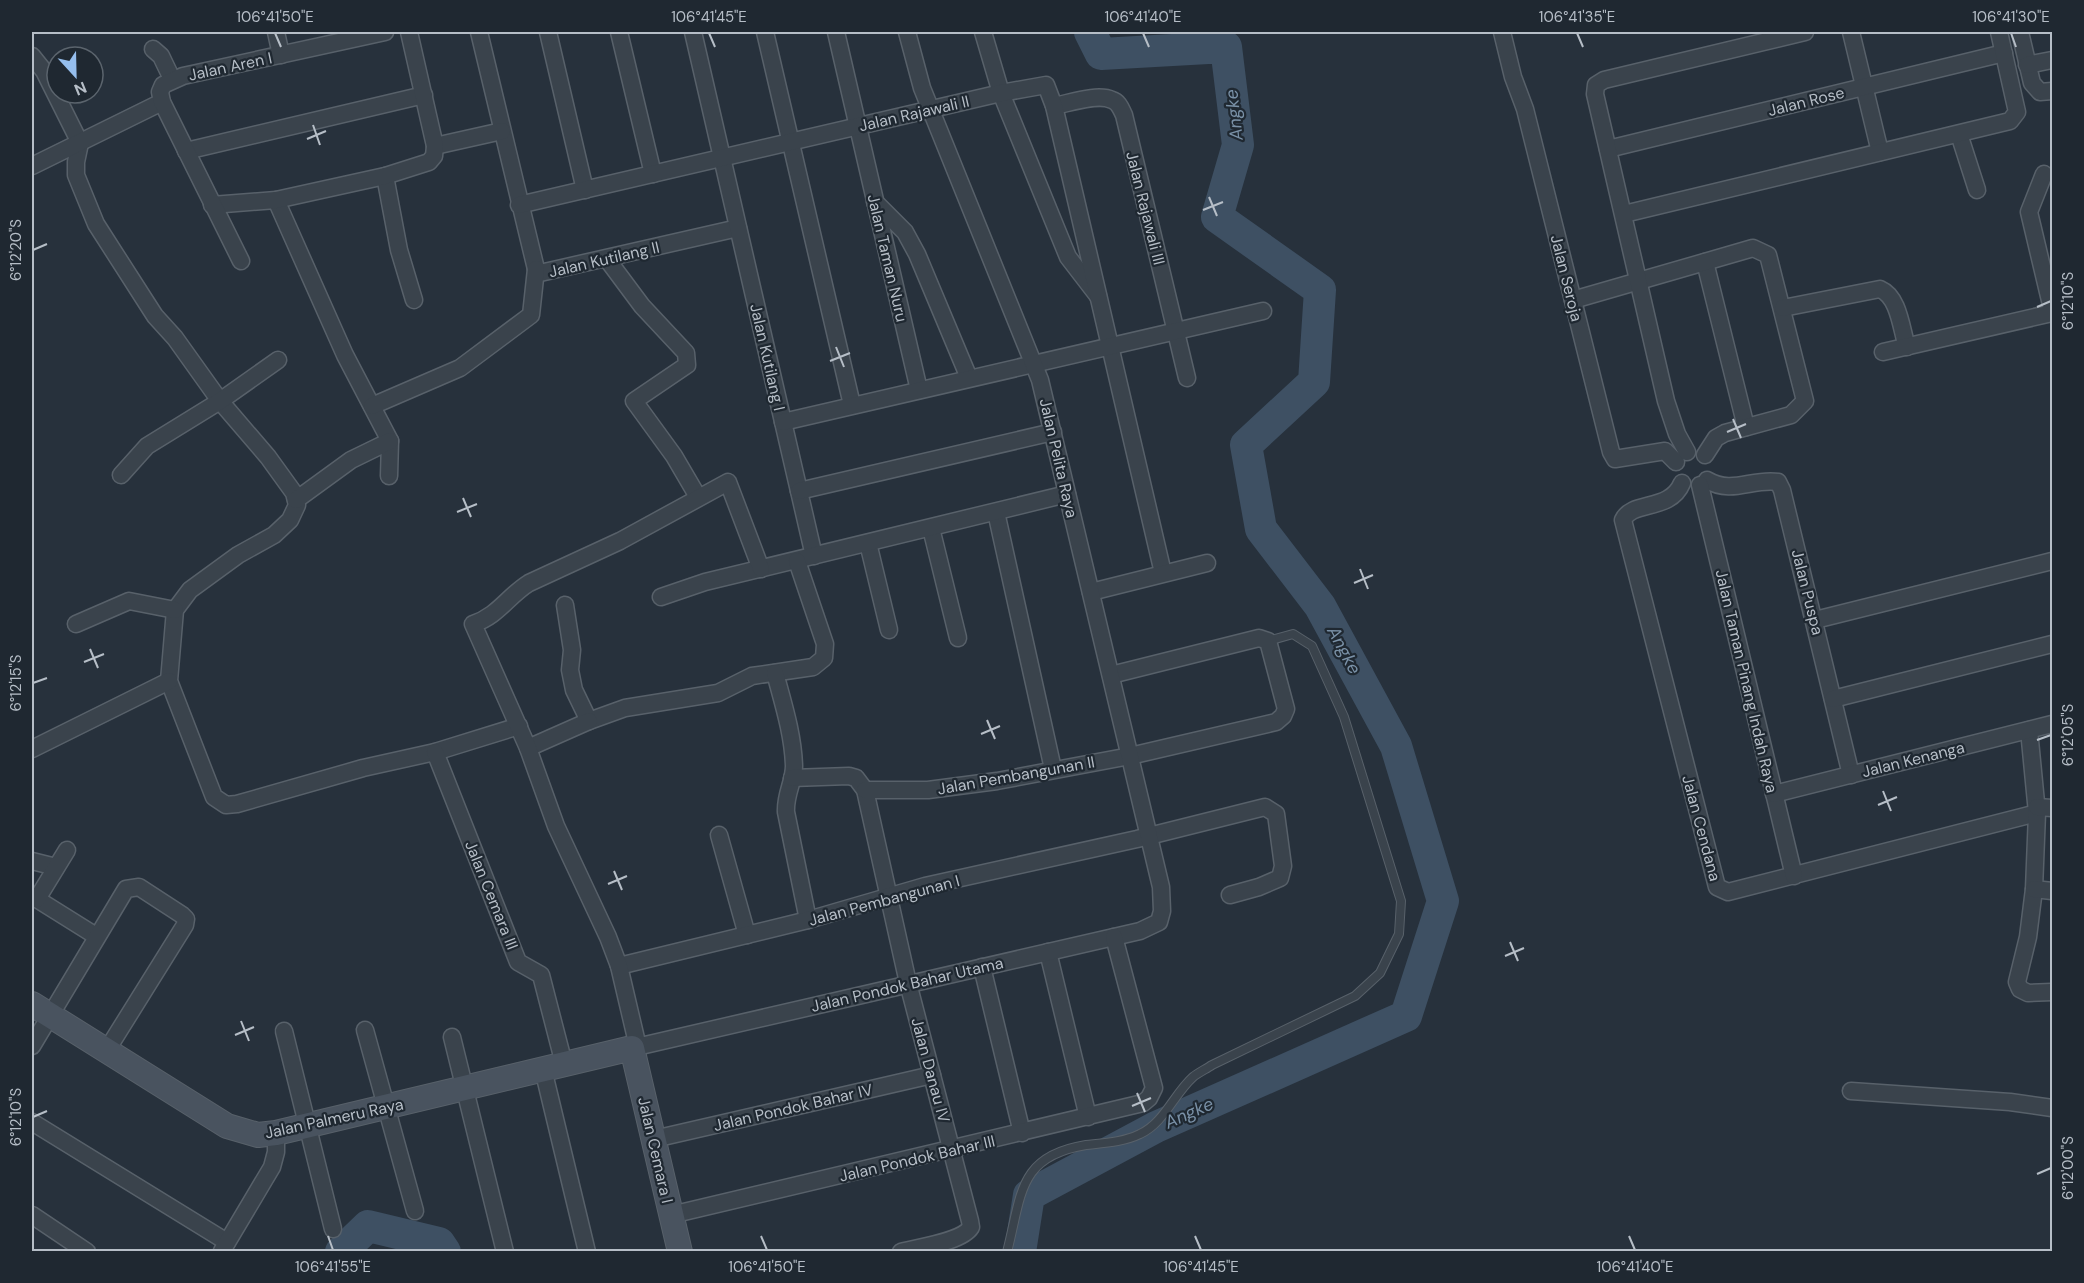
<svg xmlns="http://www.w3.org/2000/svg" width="2084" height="1283" viewBox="0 0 2084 1283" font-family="'DM Sans',sans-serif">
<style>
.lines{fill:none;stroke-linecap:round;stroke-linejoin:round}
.river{stroke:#3e5063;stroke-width:32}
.lane-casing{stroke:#58616a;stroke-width:10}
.street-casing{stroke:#58616a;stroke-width:19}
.secondary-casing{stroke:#58616a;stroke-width:26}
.lane{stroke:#3a434c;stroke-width:8}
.street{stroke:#3a434c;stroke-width:16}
.secondary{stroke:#49535f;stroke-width:24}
.ticks{fill:none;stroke:#b6bec7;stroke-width:2}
.labels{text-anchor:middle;stroke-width:4.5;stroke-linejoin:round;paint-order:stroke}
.street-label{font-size:16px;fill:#b6bec7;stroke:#1f2831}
.water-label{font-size:18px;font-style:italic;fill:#7a91a7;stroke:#1f2831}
.neatline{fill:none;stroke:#b6bec7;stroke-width:2}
.ticks-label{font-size:15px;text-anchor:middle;fill:#b6bec7}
</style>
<rect width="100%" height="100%" fill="#27313c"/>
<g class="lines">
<!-- river -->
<g class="river">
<polyline points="341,1252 368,1226 439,1243 445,1252"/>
<polyline points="1020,1252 1029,1195 1156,1127 1406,1016 1443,901 1396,746 1320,606 1261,529 1246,445 1314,382 1320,290 1217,217 1238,145 1226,47 1101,54 1090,32"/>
</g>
<!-- lane casing -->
<g class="lane-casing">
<path id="lane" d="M1007,1252C1022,1194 1018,1156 1086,1145C1104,1143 1124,1142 1140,1134C1164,1123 1174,1094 1193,1077C1198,1073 1206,1069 1212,1065L1355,996L1380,973L1399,934L1401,901L1344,717L1312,646L1293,634L1268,641"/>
</g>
<!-- street casing -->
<g class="street-casing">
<g id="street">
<polyline points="276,32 281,55"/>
<polyline points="479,32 536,269 540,273 738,228"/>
<polyline points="548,32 585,190"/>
<polyline points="619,32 653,174"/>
<polyline points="693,32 814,556"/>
<polyline points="765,32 852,405"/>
<polyline points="836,32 919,390"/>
<polyline points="983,32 1001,93 1068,257 1098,296"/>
<polyline points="1502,32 1513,77 1525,109 1611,452 1615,459 1665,451 1676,462"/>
<polyline points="1851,32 1880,152"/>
<polyline points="2020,32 2032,83 2040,92 2052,91"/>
<polyline points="153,49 161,56 172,79"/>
<polyline points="32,56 44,71 80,143 76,162 76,175 96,224 155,316 175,338 220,401 268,457 294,493 297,505 290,520 274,535 238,555 190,590 175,610 169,681 214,797 226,805 237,804 363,768 435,752 519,726"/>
<polyline points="2027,65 2052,60"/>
<path d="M1054,106C1070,103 1098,93 1112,100C1119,102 1121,109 1124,115L1187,378"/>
<polyline points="1959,134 1977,190"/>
<polyline points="435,146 502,131"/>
<polyline points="1608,149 2004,53"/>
<polyline points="186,151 424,95"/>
<polyline points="32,166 162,102"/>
<polyline points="2044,174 2029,212 2052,309"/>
<polyline points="385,176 399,250 414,300"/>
<polyline points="276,200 345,355 390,441 389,476"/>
<polyline points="875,202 905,232 917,254 969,378"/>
<polyline points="212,205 276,200 385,176 429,162 434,156 435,146 409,32"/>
<polyline points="519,205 1001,93 1046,85 1054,106 1163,573"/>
<polyline points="1624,214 2010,121 2017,112 1999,32"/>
<polyline points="607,259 642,306 686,353 687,365 634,401 674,456 698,497"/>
<polyline points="241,261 162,102 160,92 163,85 183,76 385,32"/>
<polyline points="1705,262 1746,427"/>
<polyline points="1573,300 1753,248 1768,255 1805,401 1791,415 1725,433 1716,438 1705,455"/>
<path d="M1783,308L1880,289C1899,297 1901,328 1907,347"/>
<polyline points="1883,352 2052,313"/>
<polyline points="372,406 460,368 531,315 536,269"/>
<polyline points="783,422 1263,311"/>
<polyline points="1687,452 1677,434 1666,401 1595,94 1596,85 1604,80 1805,32"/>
<polyline points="121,475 147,446 220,401 278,360"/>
<path d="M1707,480C1732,495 1752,478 1778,482L1782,490L1851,775"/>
<path d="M1682,483C1670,512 1632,500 1623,520L1717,887L1728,892L2037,813"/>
<polyline points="1700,485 1794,876"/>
<polyline points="799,491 1053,432"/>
<polyline points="296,500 351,460 390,441"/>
<polyline points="996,512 1053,769"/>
<polyline points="931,528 958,638"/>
<polyline points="868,543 889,630"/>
<polyline points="1091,592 1207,563"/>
<polyline points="661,597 705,582 1067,494"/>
<polyline points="565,605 572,650 570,670 574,690 589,721 625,708 718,693 752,676 813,667 824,658 825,644 797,561"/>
<polyline points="1815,620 2052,561"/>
<polyline points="76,624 129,601 175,610"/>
<path d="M775,673C783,703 793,734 794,766C794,782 785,794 786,812L808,920"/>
<polyline points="1833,699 2052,644"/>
<polyline points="2029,730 2037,813 2034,889 2028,937 2017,982 2020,989 2028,993 2052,992"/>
<polyline points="528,748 589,721"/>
<polyline points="32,749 169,681"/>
<polyline points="435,752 518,962 541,975 564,1064"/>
<path d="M792,778L849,776L856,778L865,790L908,983L970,1221L971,1227C962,1242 919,1247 901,1252"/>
<polyline points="865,790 928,790 997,781 1130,756 1276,722 1283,716 1286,709 1268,641 1259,638 1111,675"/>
<polyline points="1774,794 2052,724"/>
<polyline points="2037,807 2052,808"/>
<polyline points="719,835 747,935"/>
<polyline points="32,861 56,867"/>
<polyline points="2034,889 2052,891"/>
<polyline points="32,896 96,936"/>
<polyline points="37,899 67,850"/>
<polyline points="1048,952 1088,1117"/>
<polyline points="619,966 808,920 925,886 1137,839 1265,807 1276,814 1283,866 1280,878 1259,887 1230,895"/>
<polyline points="982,967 1022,1133"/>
<polyline points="365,1030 415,1211"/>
<polyline points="284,1031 333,1229"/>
<polyline points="452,1037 505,1252"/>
<polyline points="32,1046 126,889 139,887 182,915 186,919 185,925 107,1050"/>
<path d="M638,1047L619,966L608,937L556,826L528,748L473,624C498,616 508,596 529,583L620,541L728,482L761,569"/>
<polyline points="632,1048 1140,931 1159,922 1162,911 1161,887 1040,380 922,88 907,32"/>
<polyline points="543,1069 587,1252"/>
<polyline points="1851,1091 2010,1102 2052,1108"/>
<polyline points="32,1122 227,1242"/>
<polyline points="654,1139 932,1075"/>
<polyline points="32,1215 87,1252"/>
<polyline points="671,1215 1143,1103 1149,1098 1154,1088 1114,937"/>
<polyline points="222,1251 272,1167 276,1152 276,1133"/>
</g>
</g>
<!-- secondary casing -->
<g class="secondary-casing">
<polyline id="secondary" points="32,1004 227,1126 258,1135 276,1133 632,1048 680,1252"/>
</g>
<!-- lane -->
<use href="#lane" class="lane"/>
<!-- street -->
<use href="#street" class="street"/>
<!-- secondary -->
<use href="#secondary" class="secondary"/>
</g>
<!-- ticks -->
<path class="ticks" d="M275,33L281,47M709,33L715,47M1143,33L1149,47M1577,33L1583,47M2011,33L2016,47M313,125L320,145M307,139L326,131M1209,197L1217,216M1203,210L1223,202M33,250L47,244M2037,307L2051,301M836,347L844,367M830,361L850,353M1733,419L1741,438M1727,432L1746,424M463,498L471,517M457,512L477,504M1360,569L1368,589M1354,583L1373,575M90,649L98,668M84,662L104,654M33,683L47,678M987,720L995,739M981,734L1000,726M2037,740L2051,735M1883,791L1891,811M1878,805L1897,797M614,871L622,890M608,884L627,876M1510,942L1518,961M1505,956L1524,948M241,1021L249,1041M235,1035L254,1027M1137,1093L1145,1112M1132,1106L1151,1098M33,1117L47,1111M2037,1174L2051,1168M328,1236L333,1250M761,1236L767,1250M1195,1236L1201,1250M1629,1236L1635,1250"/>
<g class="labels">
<!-- street labels -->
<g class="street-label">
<text transform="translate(230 66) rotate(-12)" y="6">Jalan Aren I</text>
<text transform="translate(1806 101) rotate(-14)" y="6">Jalan Rose</text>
<text transform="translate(914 113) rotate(-13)" y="6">Jalan Rajawali II</text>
<text transform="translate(1146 208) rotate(76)" y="6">Jalan Rajawali III</text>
<text transform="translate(888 258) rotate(77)" y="6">Jalan Taman Nuru</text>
<text transform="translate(604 259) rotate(-13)" y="6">Jalan Kutilang II</text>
<text transform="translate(1567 278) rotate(76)" y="6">Jalan Seroja</text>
<text transform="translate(768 357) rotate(77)" y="6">Jalan Kutilang I</text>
<text transform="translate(1059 458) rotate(77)" y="6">Jalan Pelita Raya</text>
<text transform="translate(1808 592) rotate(76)" y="6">Jalan Puspa</text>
<text transform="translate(1747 681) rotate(77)" y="6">Jalan Taman Pinang Indah Raya</text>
<text transform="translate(1913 759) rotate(-14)" y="6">Jalan Kenanga</text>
<text transform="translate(1016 775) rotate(-10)" y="6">Jalan Pembangunan II</text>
<text transform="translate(1702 828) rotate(75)" y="6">Jalan Cendana</text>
<text transform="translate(492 895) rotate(68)" y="6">Jalan Cemara III</text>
<text transform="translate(884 900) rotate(-15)" y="6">Jalan Pembangunan I</text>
<text transform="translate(907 984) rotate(-13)" y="6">Jalan Pondok Bahar Utama</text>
<text transform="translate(931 1070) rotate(75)" y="6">Jalan Danau IV</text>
<text transform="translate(793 1107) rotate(-13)" y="6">Jalan Pondok Bahar IV</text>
<text transform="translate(334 1118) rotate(-12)" y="6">Jalan Palmeru Raya</text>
<text transform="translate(656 1150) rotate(77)" y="6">Jalan Cemara I</text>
<text transform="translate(917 1158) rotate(-13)" y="6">Jalan Pondok Bahar III</text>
</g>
<!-- water labels -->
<g class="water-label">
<text transform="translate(1234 115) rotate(-96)" y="6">Angke</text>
<text transform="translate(1344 650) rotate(62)" y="6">Angke</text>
<text transform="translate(1189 1113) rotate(-24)" y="6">Angke</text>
</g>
</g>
<!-- border -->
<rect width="2084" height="1283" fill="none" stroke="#1f2831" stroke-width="66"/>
<!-- north arrow -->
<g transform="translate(75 75) rotate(158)"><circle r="28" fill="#1f2831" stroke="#5b646d" stroke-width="1.5"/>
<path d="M0-4.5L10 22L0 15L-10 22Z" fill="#95beed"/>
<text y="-9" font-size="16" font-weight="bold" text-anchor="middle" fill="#b6bec7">N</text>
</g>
<rect x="33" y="33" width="2018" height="1217" class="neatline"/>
<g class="ticks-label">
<text x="275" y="22">106°41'50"E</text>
<text x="709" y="22">106°41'45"E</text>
<text x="1143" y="22">106°41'40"E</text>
<text x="1577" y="22">106°41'35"E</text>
<text x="2011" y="22">106°41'30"E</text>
<text transform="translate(16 250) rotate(-90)" y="5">6°12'20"S</text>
<text transform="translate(2068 301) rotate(-90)" y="5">6°12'10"S</text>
<text transform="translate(16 683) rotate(-90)" y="5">6°12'15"S</text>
<text transform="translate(2068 735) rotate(-90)" y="5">6°12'05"S</text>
<text transform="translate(16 1117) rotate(-90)" y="5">6°12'10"S</text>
<text transform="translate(2068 1168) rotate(-90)" y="5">6°12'00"S</text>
<text x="333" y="1272">106°41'55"E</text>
<text x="767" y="1272">106°41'50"E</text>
<text x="1201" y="1272">106°41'45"E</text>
<text x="1635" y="1272">106°41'40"E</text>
</g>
</svg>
